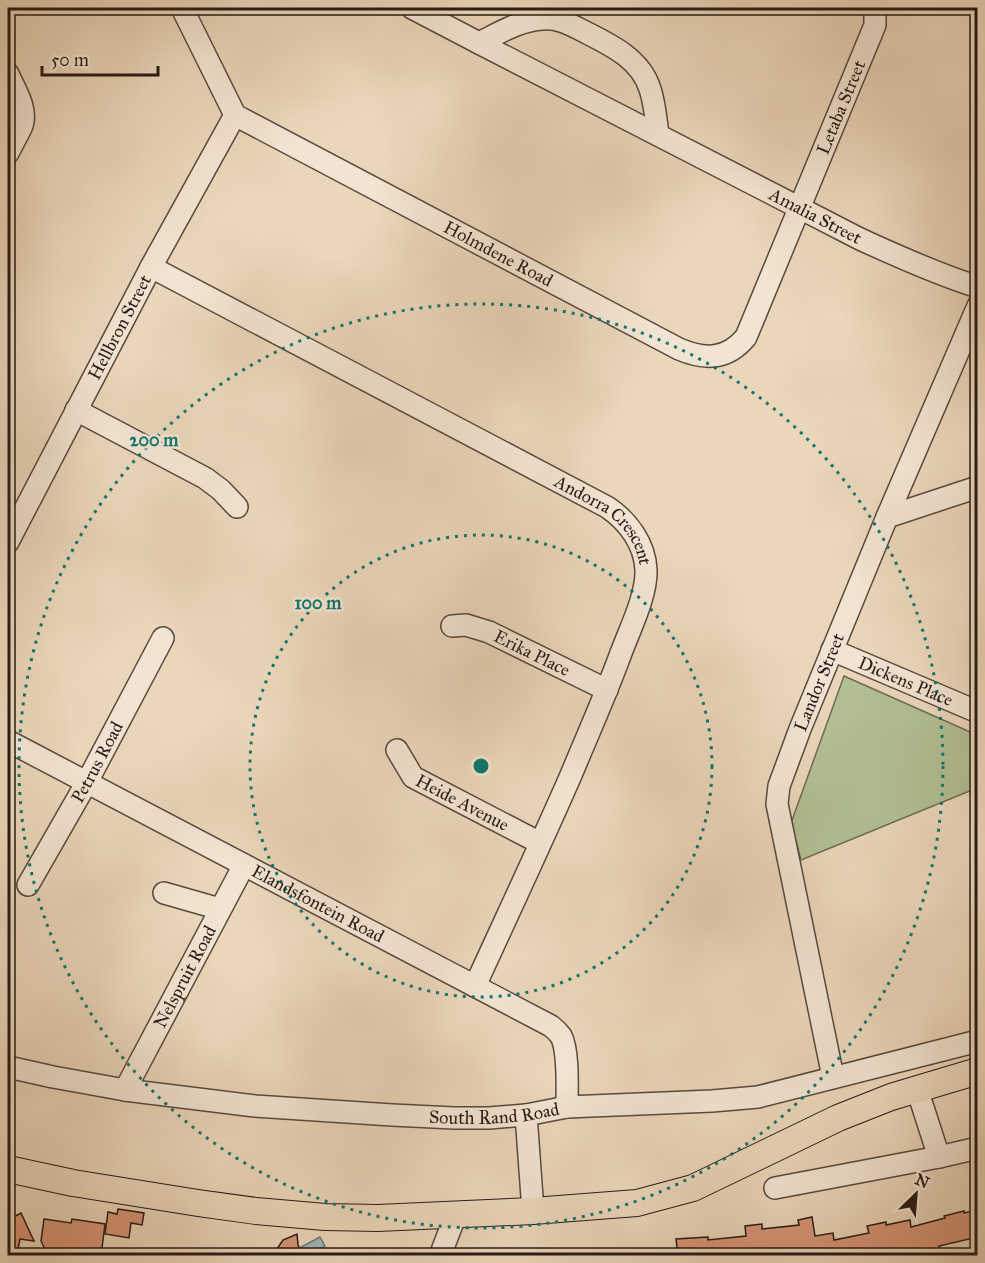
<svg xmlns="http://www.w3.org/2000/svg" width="985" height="1263" viewBox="0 0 985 1263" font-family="'IM FELL Great Primer',serif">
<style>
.green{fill:#b2bf94;stroke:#6c6c55;stroke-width:1.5}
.water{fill:#9eb6bb;stroke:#6e7879;stroke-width:1.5}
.building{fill:#d79577;stroke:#271a16;stroke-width:1.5}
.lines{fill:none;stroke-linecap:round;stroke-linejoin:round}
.minor-casing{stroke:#58493f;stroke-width:24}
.major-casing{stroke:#271a16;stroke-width:28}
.minor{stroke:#f2e4d2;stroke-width:21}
.major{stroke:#ebd6ba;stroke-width:26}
.ring{fill:none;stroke:#0f766e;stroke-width:3;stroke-dasharray:3 6}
.labels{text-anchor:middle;stroke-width:5;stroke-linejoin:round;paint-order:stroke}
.street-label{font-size:18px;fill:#271a16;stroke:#f2e4d2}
.centre{fill:#0f766e;stroke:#f2e4d2;stroke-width:3}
.ring-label{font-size:18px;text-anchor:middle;font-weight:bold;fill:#0f766e;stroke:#f2e4d2;stroke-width:5;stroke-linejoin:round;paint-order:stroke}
</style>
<rect width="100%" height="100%" fill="#ebd6ba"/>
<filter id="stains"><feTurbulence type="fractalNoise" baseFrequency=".00333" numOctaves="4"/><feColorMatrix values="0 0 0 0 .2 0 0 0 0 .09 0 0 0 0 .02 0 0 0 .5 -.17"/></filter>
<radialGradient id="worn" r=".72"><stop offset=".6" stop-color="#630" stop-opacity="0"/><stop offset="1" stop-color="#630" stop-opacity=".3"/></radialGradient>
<!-- green -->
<polygon class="green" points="844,676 977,735 977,788 801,860 791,823"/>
<!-- water -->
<polygon class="water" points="320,1237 325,1246 308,1255 305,1255 301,1247"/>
<!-- building -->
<g class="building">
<polygon points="118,1209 144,1213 142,1225 131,1223 129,1238 105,1234 108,1212 117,1214"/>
<polygon points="978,1210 978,1237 939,1246 941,1256 786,1256 785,1249 761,1252 762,1256 678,1256 676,1239 708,1237 708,1240 746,1236 745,1226 762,1224 762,1229 799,1225 798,1220 812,1217 815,1236 833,1233 834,1240 869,1233 867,1226 886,1222 886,1225 910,1220 911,1227 945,1218 944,1216 964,1211 964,1213"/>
<polygon points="21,1213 34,1241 20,1239 18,1249 8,1247 8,1220"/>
<polygon points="44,1219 71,1223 72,1219 105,1224 101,1256 48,1256 41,1241"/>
<polygon points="297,1234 298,1245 303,1256 272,1256 283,1240"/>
</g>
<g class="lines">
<!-- minor casing -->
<g class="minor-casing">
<g id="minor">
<path id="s1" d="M182,8L235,115L679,349C705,360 727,360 746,337L875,25V8"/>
<path id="s2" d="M412,8L479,43L860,239C899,257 937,274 978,287"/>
<path d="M479,43C499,33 520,20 543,19C558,17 573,26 587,33C613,46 641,60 650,89C655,104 656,120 658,135"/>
<path d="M8,74C15,90 29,110 21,128C17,136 12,145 8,153"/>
<path id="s3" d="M151,267L607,507C628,521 645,544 646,570C647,595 630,629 621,653C606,694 588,734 571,775C540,846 507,916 475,986"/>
<polyline points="76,410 205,478 221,490 237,507"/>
<polyline points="887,517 978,487"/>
<path id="s4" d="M8,542L151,267L235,115"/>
<path id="s5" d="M452,626L466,625L489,632L607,690"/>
<path id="s6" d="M832,650L978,712"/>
<path id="s7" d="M8,741L551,1026C555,1029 558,1032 561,1036C569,1051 567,1089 567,1107"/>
<path id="s8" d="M397,750L413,777L540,843"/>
<path id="s9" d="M28,885L87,782L163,638"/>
<polyline points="164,893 220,909"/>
<path id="s10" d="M8,1067L53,1077L125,1090L255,1106L392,1115L454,1118H489L526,1115L567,1107L712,1101L758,1097L978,1041"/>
<path id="s11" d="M833,1077L777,804L779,786L800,729L887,517L978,306"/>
<polyline points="917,1089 939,1157"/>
<path id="s12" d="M125,1090L244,865"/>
<polyline points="526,1115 533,1211"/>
<polyline points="775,1188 939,1157 978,1148"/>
<polyline points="440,1256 456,1214"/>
</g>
</g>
<!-- major casing -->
<g class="major-casing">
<polyline id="major" points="8,1169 73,1183 198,1203 256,1211 325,1217 378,1218 533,1211 637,1203 693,1188 838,1118 891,1097 978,1071"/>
</g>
<!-- minor -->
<use href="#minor" class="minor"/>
<!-- major -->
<use href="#major" class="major"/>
</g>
<!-- distance rings -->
<g class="ring">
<circle cx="481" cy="766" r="231"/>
<circle cx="481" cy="766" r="462"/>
</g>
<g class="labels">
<!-- street labels -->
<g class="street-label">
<text dy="6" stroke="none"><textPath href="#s1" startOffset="944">Letaba Street</textPath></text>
<text dy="6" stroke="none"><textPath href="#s2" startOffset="454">Amalia Street</textPath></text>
<text dy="6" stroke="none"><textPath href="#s1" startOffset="417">Holmdene Road</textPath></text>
<text dy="6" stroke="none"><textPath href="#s4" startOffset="242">Hellbron Street</textPath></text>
<text dy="6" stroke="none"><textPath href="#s3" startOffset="522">Andorra Crescent</textPath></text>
<text dy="6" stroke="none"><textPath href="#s5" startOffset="86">Erika Place</textPath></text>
<text dy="6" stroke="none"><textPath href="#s6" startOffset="80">Dickens Place</textPath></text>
<text dy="6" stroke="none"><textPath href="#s11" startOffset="408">Landor Street</textPath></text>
<text dy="6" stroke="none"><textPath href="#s9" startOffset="141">Petrus Road</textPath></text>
<text dy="6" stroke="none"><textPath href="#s8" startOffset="87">Heide Avenue</textPath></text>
<text dy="6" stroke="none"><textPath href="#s7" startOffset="350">Elandsfontein Road</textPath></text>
<text dy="6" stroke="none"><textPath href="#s12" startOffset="128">Nelspruit Road</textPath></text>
<text dy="6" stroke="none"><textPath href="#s10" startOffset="490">South Rand Road</textPath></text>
</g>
</g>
<circle cx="481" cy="766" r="9" class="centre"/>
<g class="ring-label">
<text x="154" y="446">200 m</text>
<text x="318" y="609">100 m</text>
</g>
<!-- margin -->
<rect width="985" height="1263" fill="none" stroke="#ebd6ba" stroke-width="30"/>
<rect x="9" y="9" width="967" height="1245" fill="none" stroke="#271a16" stroke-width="3"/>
<rect x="15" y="15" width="955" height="1233" fill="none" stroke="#271a16" stroke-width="1.5"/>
<!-- north arrow -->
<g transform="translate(916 1194) rotate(25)" stroke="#f2e4d2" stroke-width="4.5" paint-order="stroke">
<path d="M0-4.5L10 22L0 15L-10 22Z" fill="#271a16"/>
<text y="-9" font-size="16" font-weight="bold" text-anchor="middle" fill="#271a16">N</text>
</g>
<!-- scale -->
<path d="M42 66v9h116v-9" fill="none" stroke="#271a16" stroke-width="3"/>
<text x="51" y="66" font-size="18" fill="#271a16" stroke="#f2e4d2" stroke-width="4.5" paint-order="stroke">50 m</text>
<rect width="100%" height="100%" filter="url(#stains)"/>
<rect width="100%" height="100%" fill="url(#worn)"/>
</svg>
